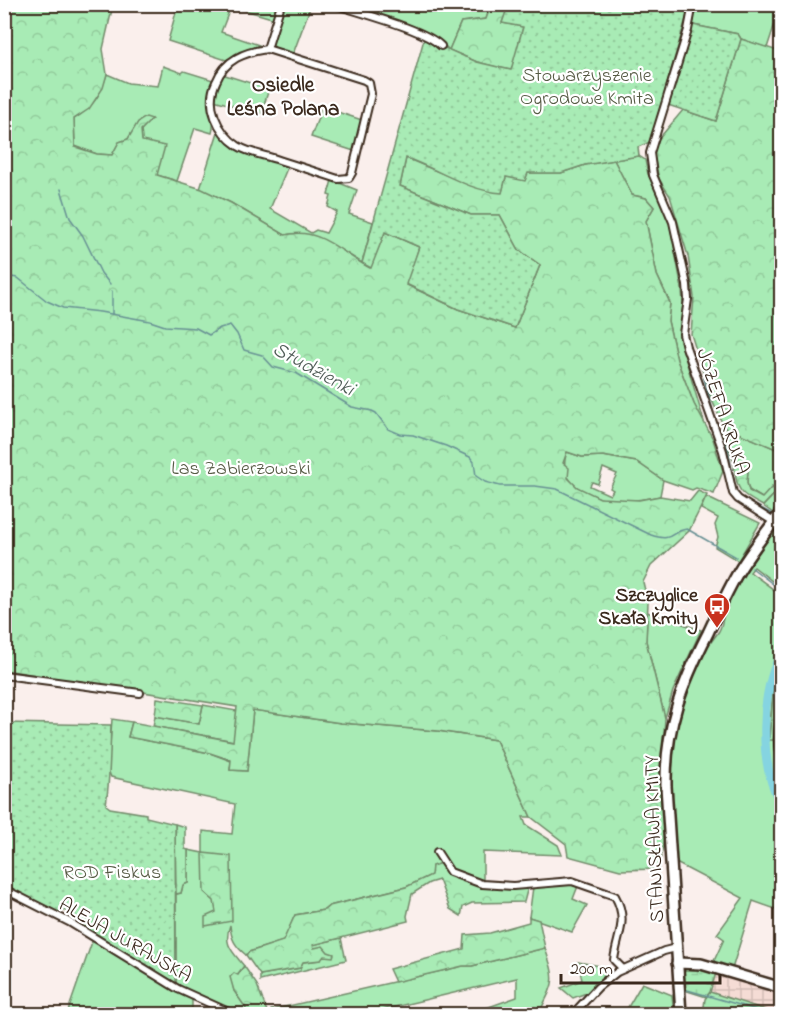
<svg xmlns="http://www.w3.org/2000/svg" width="786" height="1019" viewBox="0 0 786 1019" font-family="'Indie Flower',sans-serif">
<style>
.industrial{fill:url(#industrial-grid)}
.grass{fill:#a8ebb5;stroke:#728a6a;stroke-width:1.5;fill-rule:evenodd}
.forest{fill:url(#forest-crowns);stroke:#728a6a;stroke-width:1.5}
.wetland{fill:url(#wetland-marsh);stroke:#728a6a;stroke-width:1.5}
.garden{fill:url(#garden-dots);stroke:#728a6a;stroke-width:1.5}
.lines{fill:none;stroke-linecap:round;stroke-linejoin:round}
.stream{stroke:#679093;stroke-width:1.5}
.river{stroke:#85d4e1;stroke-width:9}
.street-casing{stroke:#3b2a1e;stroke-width:10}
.secondary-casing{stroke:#3b2a1e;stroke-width:14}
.street{stroke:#fff;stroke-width:6}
.secondary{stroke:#fff;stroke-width:9}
.labels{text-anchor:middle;stroke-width:4.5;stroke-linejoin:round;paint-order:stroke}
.park-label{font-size:20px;fill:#565a44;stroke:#fff}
.street-label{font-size:20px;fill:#3b2a1e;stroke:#fff}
.poi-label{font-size:20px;font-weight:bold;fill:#3b2a1e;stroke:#fff;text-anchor:end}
.neighbourhood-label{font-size:21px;font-weight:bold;fill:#3b2a1e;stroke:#fff}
.water-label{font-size:21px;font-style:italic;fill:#515d58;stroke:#fff}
</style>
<defs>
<pattern id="industrial-grid" width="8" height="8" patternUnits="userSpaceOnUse" patternTransform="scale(1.5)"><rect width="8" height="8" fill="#f5dcd5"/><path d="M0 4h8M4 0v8" fill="none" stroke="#d3bdb6"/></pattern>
<pattern id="forest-crowns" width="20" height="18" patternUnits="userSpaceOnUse" patternTransform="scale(1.5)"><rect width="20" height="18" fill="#a8ebb5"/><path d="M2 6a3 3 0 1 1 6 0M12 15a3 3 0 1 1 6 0" fill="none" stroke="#92ca9b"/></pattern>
<pattern id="wetland-marsh" width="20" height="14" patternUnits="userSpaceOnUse" patternTransform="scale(1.5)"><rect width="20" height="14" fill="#a8ebb5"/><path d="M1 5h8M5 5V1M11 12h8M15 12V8" fill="none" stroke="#92ca9b"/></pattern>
<pattern id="garden-dots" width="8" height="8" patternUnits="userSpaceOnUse" patternTransform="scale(1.5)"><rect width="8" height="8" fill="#a8ebb5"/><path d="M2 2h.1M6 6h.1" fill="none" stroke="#92ca9b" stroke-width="1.8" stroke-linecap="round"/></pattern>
</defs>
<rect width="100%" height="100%" fill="#faefec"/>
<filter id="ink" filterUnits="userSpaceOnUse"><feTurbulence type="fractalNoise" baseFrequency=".0167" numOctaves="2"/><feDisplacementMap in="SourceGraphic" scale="12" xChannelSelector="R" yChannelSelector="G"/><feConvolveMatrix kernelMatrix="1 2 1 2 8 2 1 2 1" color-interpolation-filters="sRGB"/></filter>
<g filter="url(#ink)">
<!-- industrial -->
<polygon class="industrial" points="716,973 781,993 778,1014 710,992"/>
<!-- grass -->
<g class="grass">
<polygon points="178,5 279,5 275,19 231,6 221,32 259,45 226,60 168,41"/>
<polygon points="283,5 311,5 293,54 276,49 272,44"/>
<polygon points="341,5 491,5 486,19 461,22 449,50 442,43 374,13 351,6 350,8"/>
<polygon points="696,5 781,5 767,48 741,39 738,34 693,25"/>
<path d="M163,66L182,73L184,71L213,80C207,100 217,119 212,133L195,128L177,181L157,175L142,141L141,130L151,119L139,122L128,139L119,142L112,155L97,154L75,146L74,119C93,107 100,96 107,74L128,83L158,86Z"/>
<polygon points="222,74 269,89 261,114 214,100 216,86"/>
<polygon points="322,107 362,120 354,151 311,137"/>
<path d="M218,132L228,142L288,166L270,209L311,233L316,230L326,233L337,212L328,207L331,196L328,195L332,180L357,190L349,214L373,222L362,263C340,249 311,229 285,235L231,203L200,189Z"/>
<polygon points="639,156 645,160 648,174 660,196 670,225 682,289 683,305 679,337 705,425 694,404 677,360 668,321 670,303 657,275 646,221 654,207 646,198 632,195 614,160"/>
<polygon points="724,427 781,451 781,500 773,513 763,506 776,493 762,498 749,490 747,483 748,470 733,459 723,433"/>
<path d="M567,452L582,457L603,456L637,462L663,480L660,496C642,500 619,503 600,498C577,492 558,476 567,452ZM603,468L617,474L610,488L613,490L610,495L590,486L592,482L598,484Z"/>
<polygon points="706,497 760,523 738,561 715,547 718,537 715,525 718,518 701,509"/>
<path d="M781,519V588L754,567L750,572L781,595V667L774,684L769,739L774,740L781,768V911L753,901L732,969L713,963L724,939L717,934L743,898L676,863C671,785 664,720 706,649C710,643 715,637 719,631C723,624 723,616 725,609C728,602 732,595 736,588C749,564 766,542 781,519Z"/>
<polygon points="647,612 701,630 673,691 665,718 646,641"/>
<polygon points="203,705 237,711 234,741 153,726 155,716 199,724"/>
<path d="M253,710L341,723L438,731L496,740L531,817H523L526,825L558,845L562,855L483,852V882L455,873L445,862L432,866V875L406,887L329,906L324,910L295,915L284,941L249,952L246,955C235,946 231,939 230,925C223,945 232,951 244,966L232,981L234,991L246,1008L244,1014H237L199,997L176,983V894L181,893L183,885L188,883V850L203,853V831L232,834L235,804L111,777L108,770L112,719L132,722L128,737L210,753L231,761L230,770L247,771Z"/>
<polygon points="571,884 578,886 573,899 587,905 572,932 529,917 533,887"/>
<polygon points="341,938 346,960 260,981 260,975 300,968 303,962 321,960 312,945"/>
<polygon points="93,939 171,988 192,997 192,1014 67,1014"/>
<path d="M545,948C556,981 556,980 540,1011L542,1014H469L517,997V978L365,1014H272L271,1010L463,966H472Z"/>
<polygon points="642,983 672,995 674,1014 624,1014"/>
<polygon points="710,992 778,1014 781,993 781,1014 703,1014 705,999"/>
</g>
<!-- forest -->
<g class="forest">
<path d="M4,5H113L103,49L107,74L103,88L89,109L74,119L75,147L97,154L112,155L119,142L128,139L138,122L146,117L152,119L141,130L142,141L165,146L157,175L202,189L231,203L285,235C320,226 341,253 370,268L385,232L419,247L407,285L458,309L515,328L540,265L519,250L500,215H471L400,186L406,158L472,186L502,192L506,177L528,173H561L585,165L614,160L632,195L646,198L654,207L646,221L657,275L670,303L668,321L677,360L694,404L713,439L723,471L714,494L696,488L692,490L663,480L637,462L603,456L582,457L567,452L563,463L569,468L568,478L577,487L600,498L639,500L660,496L690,501L698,491L707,495L689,531L651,566L643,582L648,603L646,641L665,718L661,776L665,831L659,869L620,870L568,856L566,844L531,817L496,740L438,731L341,723L253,710L247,771L230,770L231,760L210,753L128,737L132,722L233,741L237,707L5,670Z"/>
<polygon points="491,5 509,5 502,23 523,27 512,71 477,62 449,50 461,22 486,19"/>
<polygon points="741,39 781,52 781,451 724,427 711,398 691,334 694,297 688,256 670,196 659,179 653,152 657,141 683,110 716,121"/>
<path d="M733,459L748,470L747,483L749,491L762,498L772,487L776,492L763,506C735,492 738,489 733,459Z"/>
<polygon points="781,667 781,705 774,740 769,740 774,684"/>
<polygon points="157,698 203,705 199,724 155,716"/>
<polygon points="175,824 185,827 185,849 188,850 188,883 183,885 181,893 176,894"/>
<polygon points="203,853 231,856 232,921 205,926 205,917 216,912 214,901 204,892"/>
<polygon points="441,863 470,882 528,887 524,902 472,903 463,907 461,916 450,909 439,880 429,883 412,894 407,916 408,921 313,945 314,948 323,946 328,952 334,954 333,957 324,956 321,960 303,962 300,968 260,975 246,955 249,952 283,941 295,915 324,910 329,906 406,887 431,875 432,866"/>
<polygon points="529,917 539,920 545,948 472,966 463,966 395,982 389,969 464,949 465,935 490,933 529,922"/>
<polygon points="578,962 600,966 605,975 589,992 573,998 561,988 582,980"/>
<polygon points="244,966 257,985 268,1014 244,1014 246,1008 234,991 230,977 234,973 238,975"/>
</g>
<!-- wetland -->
<polygon class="wetland" points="693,967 716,973 710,992 706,997 684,990 683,972 687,968"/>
<!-- garden -->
<g class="garden">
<path d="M541,4L690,5L650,142L638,147L639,156L585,165L561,173H528L525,181L506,177L502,193C468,191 438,169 406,158L400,186L471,215H500L519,250L540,265L515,328L458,309L406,284L419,247L385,232L371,268L362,263L424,39L436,44L440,48H445L477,62L511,70L523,27L502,23L508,6L539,11Z"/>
<polygon points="693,25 738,34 741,39 716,121 668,105"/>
<path d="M4,723L111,725C110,752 110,778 106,805L110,808L146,814V817L175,824L176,983C138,960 95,939 63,909L59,914L5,885Z"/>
</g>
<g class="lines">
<!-- stream -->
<g class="stream">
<polyline points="61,189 70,218 83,236 101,273 110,284"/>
<path d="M4,276L18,278L47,301L63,308L100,312L150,321L165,326L196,328L209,335L220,328L230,325L237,334L244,350L262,355L273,367L296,373L352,407L372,411L376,413L388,429L400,434L413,435L446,446L470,457L474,462L476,476L485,482L500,486H535L557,489L651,535C675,543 669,531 687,529L736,557"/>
<polyline points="112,291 112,314"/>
<polyline points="704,378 715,418"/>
<polyline points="716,421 728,449 736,491 742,498 772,514"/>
<polyline points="752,568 782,591"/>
<polyline points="684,989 771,1014"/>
</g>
<!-- river -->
<path class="river" d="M782,652C760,692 758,766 782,805"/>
<!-- street casing -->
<g class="street-casing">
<g id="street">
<path d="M334,4C360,13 424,29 441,46"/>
<polyline points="693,4 688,30 650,153 653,175 673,222 687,285 688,299 683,334 686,347 723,451 733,493 738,499 774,522"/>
<path d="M267,49L364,80L369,83L371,94L352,173L349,178L338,179C317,172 297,166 276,159C264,155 249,153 238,146C217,132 205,105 216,82C225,59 245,52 267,49Z"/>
<polyline points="267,49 281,4"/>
<polyline points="4,675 140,693"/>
<path d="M782,710C777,730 776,746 782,765"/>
<path d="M437,852L450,872L482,884L513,886L572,881L615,896C629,921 617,935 614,960L623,969"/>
<polyline points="4,889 69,922 178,989 233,1014"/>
<polyline points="573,1014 598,987 617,972 664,951 676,948"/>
</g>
</g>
<!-- secondary casing -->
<g class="secondary-casing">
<g id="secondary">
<polyline points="677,963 701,964 782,988"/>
<path d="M681,1014L666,786C665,727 682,684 708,633C718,612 727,591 739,571C752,550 767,531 782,511"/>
</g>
</g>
<!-- street -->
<use href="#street" class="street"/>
<!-- secondary -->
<use href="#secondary" class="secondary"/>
</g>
</g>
<!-- icons -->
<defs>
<g id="bus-pin" transform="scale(1.35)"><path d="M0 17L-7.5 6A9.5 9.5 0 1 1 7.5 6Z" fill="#c8321e" stroke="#fff"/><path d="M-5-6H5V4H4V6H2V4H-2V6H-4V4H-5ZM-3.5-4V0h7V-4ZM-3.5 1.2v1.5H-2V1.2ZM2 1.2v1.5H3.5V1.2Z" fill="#fff"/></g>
</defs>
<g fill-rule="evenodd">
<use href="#bus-pin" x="717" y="606"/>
</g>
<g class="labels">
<!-- park labels -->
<g class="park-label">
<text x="587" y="81">Stowarzyszenie<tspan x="587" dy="23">Ogrodowe Kmita</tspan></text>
<text x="241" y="474">Las Zabierzowski</text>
<text x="112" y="878">ROD Fiskus</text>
</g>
<!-- street labels -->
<g class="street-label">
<text transform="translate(724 411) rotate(72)" y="7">JÓZEFA KRUKA</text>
<text transform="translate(653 839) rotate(-92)" y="7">STANISŁAWA KMITY</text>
<text transform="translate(126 939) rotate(30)" y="7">ALEJA JURAJSKA</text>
</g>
<!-- poi labels -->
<g class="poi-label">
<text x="698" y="601">Szczyglice<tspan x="698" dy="23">Skała Kmity</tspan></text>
</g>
<!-- neighbourhood labels -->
<g class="neighbourhood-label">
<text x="283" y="91">Osiedle<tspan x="283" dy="24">Leśna Polana</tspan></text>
</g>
<!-- water labels -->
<g class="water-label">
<text transform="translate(314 368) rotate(29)" y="7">Studzienki</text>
</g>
</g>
<!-- margin -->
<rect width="786" height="1019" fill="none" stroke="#fff" stroke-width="24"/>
<rect x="12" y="12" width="762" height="995" fill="none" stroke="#3b2a1e" stroke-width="2" filter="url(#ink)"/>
<!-- scale -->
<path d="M561 974v9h159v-9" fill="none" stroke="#3b2a1e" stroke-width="3"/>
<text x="570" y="974" font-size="18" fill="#3b2a1e" stroke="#ffffff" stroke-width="4.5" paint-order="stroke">200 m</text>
</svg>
